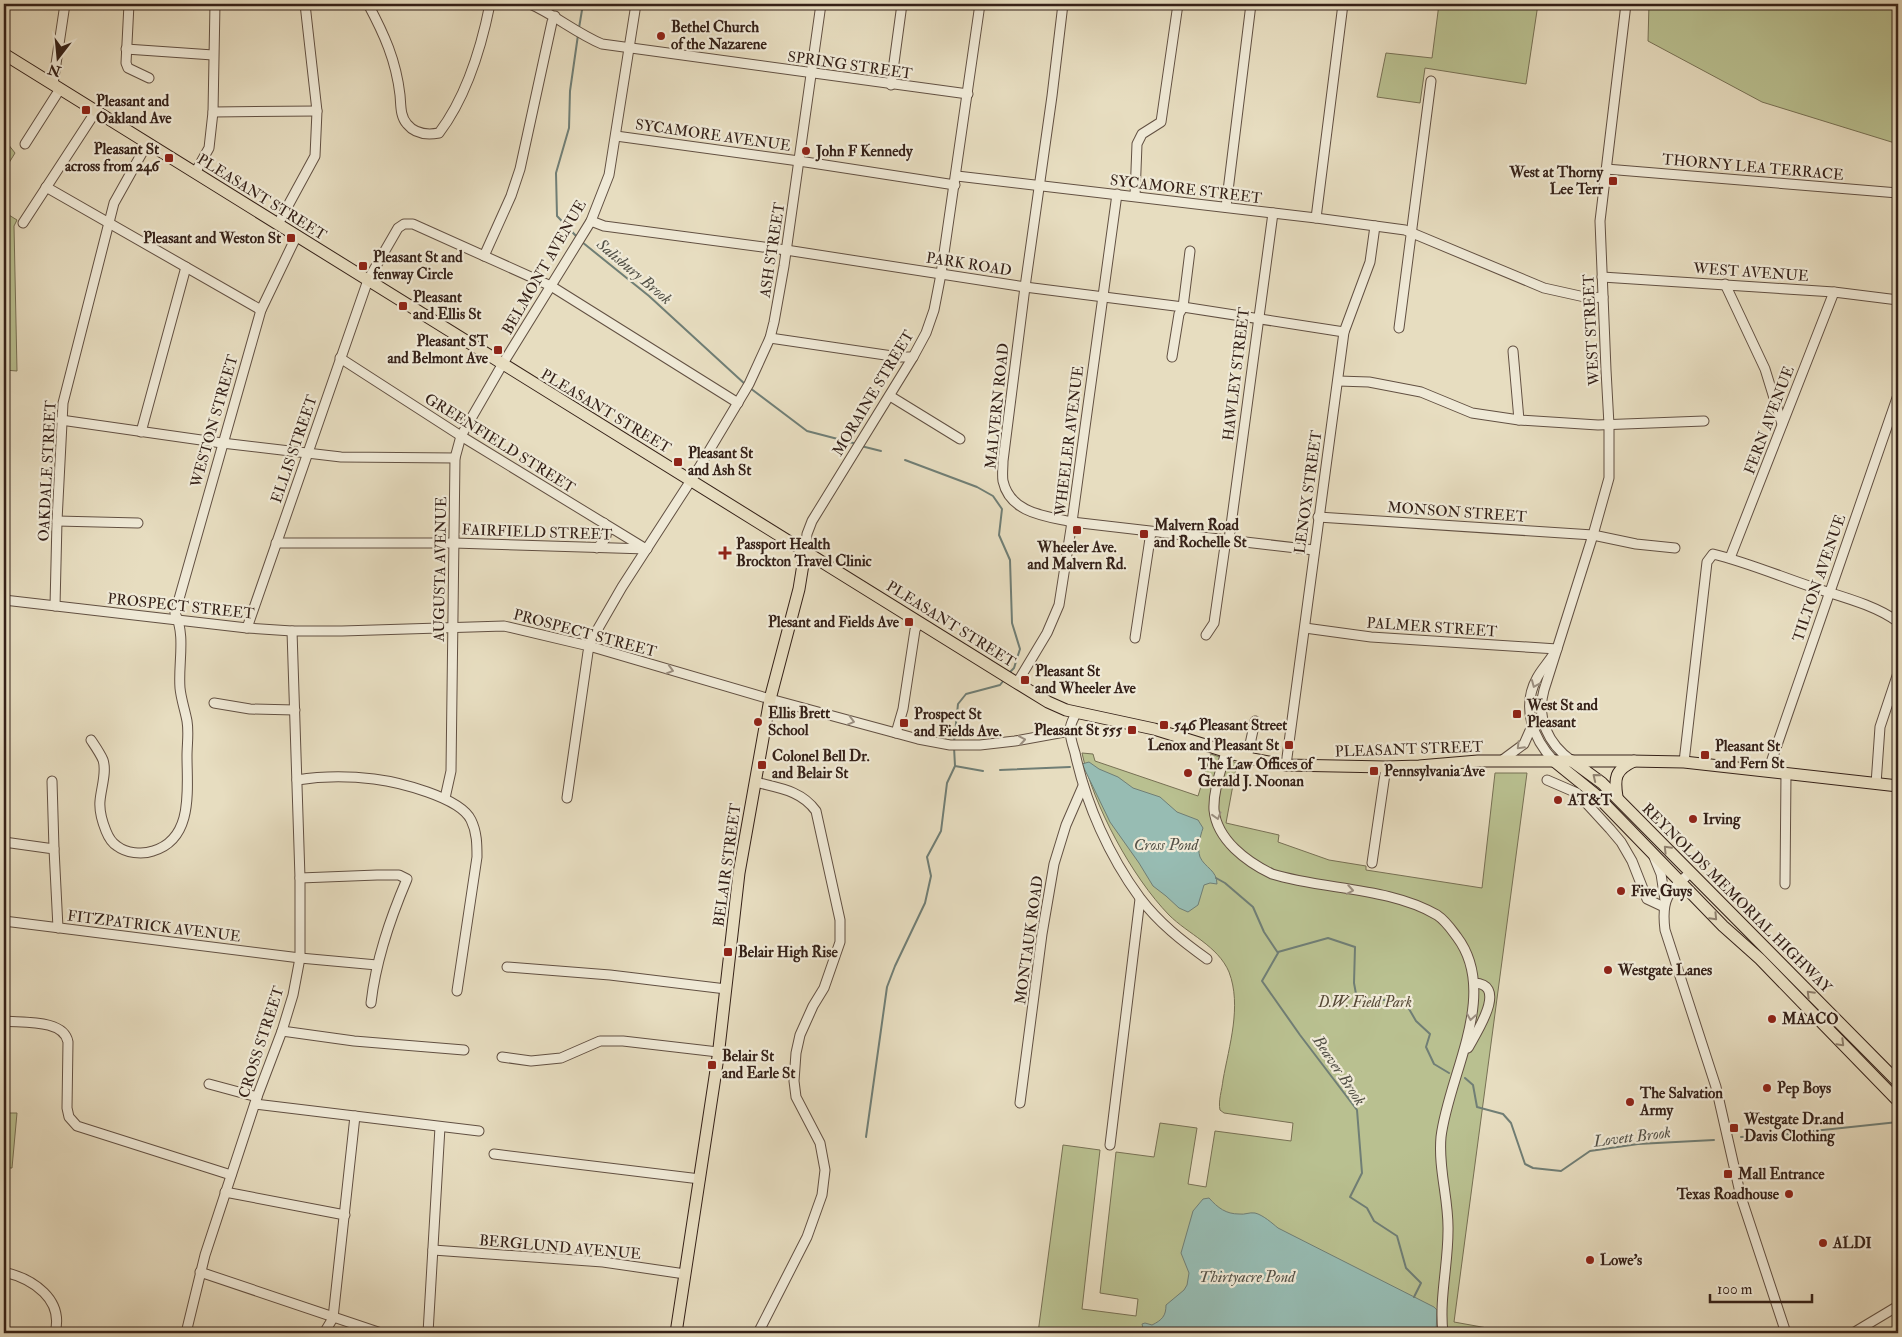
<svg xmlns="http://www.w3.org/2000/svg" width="1902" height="1337" viewBox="0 0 1902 1337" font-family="'IM FELL Double Pica',serif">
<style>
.green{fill:#b9c090;stroke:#777054}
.water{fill:#97bcb3;stroke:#707e75}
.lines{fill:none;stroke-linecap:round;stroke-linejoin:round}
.stream{stroke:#707e75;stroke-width:2}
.minor-casing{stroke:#625042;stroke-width:11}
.major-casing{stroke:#352118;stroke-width:13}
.minor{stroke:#efe9d6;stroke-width:9}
.major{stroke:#e7ddc0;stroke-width:11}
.oneway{stroke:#9b8f80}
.oneway2{stroke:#8e7f6c}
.poi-dot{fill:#8f2418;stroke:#efe9d6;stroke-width:2}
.labels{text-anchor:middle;stroke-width:4.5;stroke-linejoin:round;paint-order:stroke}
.poi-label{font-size:15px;font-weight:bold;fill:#352118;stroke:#efe9d6;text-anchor:start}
.street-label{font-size:15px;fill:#352118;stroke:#efe9d6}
.park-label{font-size:15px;font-style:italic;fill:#564936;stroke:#efe9d6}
.water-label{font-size:16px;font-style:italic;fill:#525046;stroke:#efe9d6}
</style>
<rect width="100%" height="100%" fill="#e7ddc0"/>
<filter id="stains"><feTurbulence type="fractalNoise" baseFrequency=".004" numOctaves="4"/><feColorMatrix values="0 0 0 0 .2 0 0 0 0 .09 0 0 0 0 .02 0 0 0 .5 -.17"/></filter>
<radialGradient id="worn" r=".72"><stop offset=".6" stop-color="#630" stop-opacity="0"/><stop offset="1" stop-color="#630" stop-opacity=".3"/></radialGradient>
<!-- green -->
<g class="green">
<polygon points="1439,4 1538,4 1526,84 1425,68 1420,103 1377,97 1386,53 1432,58"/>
<polygon points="1649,4 1898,4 1898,144 1762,102 1648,41"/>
<polygon points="4,139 15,153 4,171"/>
<polygon points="4,212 17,220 14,226 17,371 4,370"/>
<path d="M1082,753L1093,754L1095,761L1198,796L1211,754L1237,763L1226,823L1279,835L1278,842L1329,860L1366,866V870L1482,888L1495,773H1527L1454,1322L1515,1333H1038L1063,1145L1100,1150L1082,1309L1136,1316L1138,1299L1100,1293L1116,1152L1154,1157L1160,1123L1197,1128L1188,1184L1206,1187L1215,1131L1291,1141L1293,1123L1224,1113L1220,1110C1218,1101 1222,1090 1223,1080C1229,1046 1242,1006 1229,972C1218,946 1188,934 1169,915C1132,877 1093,805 1082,753Z"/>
<polygon points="4,1113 17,1113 12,1168 4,1168"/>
</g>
<!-- water -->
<g class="water">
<path d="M1089,762L1099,769L1118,777L1133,788L1160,797L1177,812L1198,820L1203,828C1200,837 1197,848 1200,857C1205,868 1217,870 1217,884L1210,883L1204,885L1198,905L1188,912L1179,908L1166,896L1153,886L1139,863L1110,822L1082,764Z"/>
<path d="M1209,1198C1218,1208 1226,1214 1239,1214C1245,1215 1249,1212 1255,1213C1263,1215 1272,1223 1278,1228L1434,1307L1437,1310L1436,1333H1150L1143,1328L1142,1324L1145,1323L1152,1325C1162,1320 1166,1316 1166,1305L1184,1290L1187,1285L1189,1273L1181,1253L1193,1211L1203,1199Z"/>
</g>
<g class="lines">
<!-- stream -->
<g class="stream">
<polyline points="579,28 583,4"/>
<polyline points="577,237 557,216 556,173 569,128 570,91 578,35"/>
<polyline points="582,242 649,296 746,385"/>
<polyline points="750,388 807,431 857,444"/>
<polyline points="861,446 881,451"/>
<polyline points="905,460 977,487 993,496 1002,509 999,535 1010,560 1012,623 1020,649 1014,668 1010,672"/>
<polyline points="954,742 958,704 966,694 1000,685 1004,680"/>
<polyline points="954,747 955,766 983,771"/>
<polyline points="1000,770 1070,767"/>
<polyline points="1216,878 1225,883 1253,907 1264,932 1278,953 1262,981 1300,1035 1357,1110 1362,1173 1350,1197 1367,1208 1374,1221 1397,1236 1406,1268 1421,1283 1414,1297"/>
<path d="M1278,952L1328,938L1355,947L1354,983L1356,994C1372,1004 1388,997 1405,1002L1416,1021L1430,1034L1426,1047L1434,1064L1449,1073"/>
<polyline points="1465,1078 1473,1085 1477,1107 1503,1114 1511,1123 1525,1164 1533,1168 1561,1171 1590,1151 1638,1144 1714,1140"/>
<polyline points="1804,1132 1898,1122"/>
<polyline points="866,1137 887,987 895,966 925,903 931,876 927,857 941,831 947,783 955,766"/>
<polyline points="1741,1137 1791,1134"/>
</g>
<!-- minor casing -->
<g class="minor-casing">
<g id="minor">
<polyline points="129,4 126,63 128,68 149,78"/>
<path d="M368,4C384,34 396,60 400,95C401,105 400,116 407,124C415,134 428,135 439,133C467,96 481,49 490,4"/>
<path d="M530,4C555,15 576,33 602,44L968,94"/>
<path d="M1063,4L1052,96L1025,287L1003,461C1003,468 1002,475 1003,481C1010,513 1045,516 1072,522L1314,550"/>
<polyline points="126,49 213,55"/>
<polyline points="53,84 65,4"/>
<polyline points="891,85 902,4"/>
<polyline points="213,112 317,111"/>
<polyline points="616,136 799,161 955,185"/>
<polyline points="25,144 60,89"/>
<polyline points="1606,169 1898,193"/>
<polyline points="195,173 209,148 213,112 215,4"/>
<polyline points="957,176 1316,218 1405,230 1544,288 1589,298 1603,297"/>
<polyline points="46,187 261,310"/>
<polyline points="1135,196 1137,144 1142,134 1161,122 1178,4"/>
<polyline points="1226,207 1251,4"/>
<polyline points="1316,218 1343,4"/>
<polyline points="591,221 604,226 786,250 1025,287 1183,307 1344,332"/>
<polyline points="23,223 96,111"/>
<polyline points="278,224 315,156 317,111 305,4"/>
<polyline points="484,256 511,196 520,169 552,22 555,16"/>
<polyline points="1602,277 1834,292 1898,300"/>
<polyline points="1725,284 1765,369 1782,424"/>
<polyline points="1399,328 1431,81"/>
<polyline points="770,338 899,357 913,357"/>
<polyline points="1513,351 1519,420"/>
<polyline points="1172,357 1179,314 1183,307 1190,251"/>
<polyline points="340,358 461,436 646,549"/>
<polyline points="1338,381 1369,382 1421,392 1472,413 1519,420 1598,425 1704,421"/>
<polyline points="890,396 960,439"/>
<polyline points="61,420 222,443 341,457 455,458"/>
<polyline points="141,432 186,267"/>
<polyline points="1318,517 1593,535 1636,544 1675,548"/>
<polyline points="57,521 138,523"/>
<polyline points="1229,540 1273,213"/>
<polyline points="276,543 453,543 647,549"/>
<path d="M597,548C606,540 609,535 604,523"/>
<polyline points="805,552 807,534 812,521 913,357 926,333 934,310 941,274 980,4"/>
<polyline points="1730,558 1834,292"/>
<polyline points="4,600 247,628 292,631 342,631 504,626 589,646 770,699 918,739 950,745 980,745 1015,741 1070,731"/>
<polyline points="55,606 57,521 63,403 114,203 147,144"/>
<polyline points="247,628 368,280 398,228 404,224 413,224 551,286 738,403"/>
<polyline points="1305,628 1371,637 1557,649"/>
<polyline points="1206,635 1214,623 1226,539"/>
<polyline points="1135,638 1151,532"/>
<path d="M1553,655C1548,663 1541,670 1537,678C1521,707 1533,739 1554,761"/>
<polyline points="1017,683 1047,633 1059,605 1072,522 1117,194"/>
<polyline points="214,703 250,709 295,710"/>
<path d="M1076,713C1074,718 1070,724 1070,730C1070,738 1073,746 1075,753C1086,804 1109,856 1140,898C1159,923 1182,941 1207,959"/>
<polyline points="896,733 903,709 915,630 919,622"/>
<path d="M91,740C95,746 100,753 103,760C107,772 101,788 100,801C99,812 102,821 106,831C108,836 112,843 117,846C126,853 142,855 153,851C194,839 187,789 187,756C187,744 189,733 187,721C185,710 181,699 180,688C178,663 186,636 175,613L261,310L297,235"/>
<path d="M1226,752C1221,770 1213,791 1214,810C1217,840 1247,862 1272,874C1324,890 1389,887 1437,915C1446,921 1451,929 1457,937C1500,994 1448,1076 1441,1137C1438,1169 1449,1200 1448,1231C1448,1266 1439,1299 1443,1333"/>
<polyline points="1247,758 1255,721"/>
<polyline points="1501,761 1524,744 1532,726"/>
<path d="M1572,761C1548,744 1536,718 1544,690L1593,535L1609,478V425L1606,370L1600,221L1626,4"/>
<path d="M1684,762L1707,562L1713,554C1746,562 1779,576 1812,587C1839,596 1876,605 1898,622"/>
<polyline points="1286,765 1344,332 1370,262 1375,226"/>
<polyline points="1768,771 1898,395"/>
<path d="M297,780C322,776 349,776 374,779C398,782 460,797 471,820C477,832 477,845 477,857L457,991"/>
<polyline points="1547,780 1577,793 1610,829 1621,842 1632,861 1647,899 1664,907"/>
<polyline points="52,781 54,849"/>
<path d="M755,782C778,788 801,790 816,811L840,920V942L824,988L813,1006L800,1035L796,1053L794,1081L796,1097L820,1143L825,1170L822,1195L807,1237L758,1333"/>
<polyline points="1876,784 1880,727 1898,673"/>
<polyline points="445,798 451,771 455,458 461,436 502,365 591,221 609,175 636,4"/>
<polyline points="567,798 588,652 592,639 622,587 697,471 749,384 770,338 774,322 784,266 821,4"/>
<polyline points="4,842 54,849 58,928"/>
<polyline points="1654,857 1661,874 1665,900"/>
<polyline points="1372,863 1386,767"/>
<path d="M1690,873C1668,892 1661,899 1665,930L1716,1087L1741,1197L1786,1333"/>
<path d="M300,878L377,875H399L407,879C390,919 376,959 371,1003"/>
<polyline points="1785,884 1786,773"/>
<polyline points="4,921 300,958 377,965"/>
<polyline points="507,967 610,975 726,989"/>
<path d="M4,1021C22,1023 64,1019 68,1042L67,1108L69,1117L77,1126L231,1175"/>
<polyline points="282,1031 354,1041 464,1050"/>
<path d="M1468,1048C1476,1033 1509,984 1474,983"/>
<polyline points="502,1057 531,1061 561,1058 600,1041 623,1041 718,1052"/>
<polyline points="209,1084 257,1097"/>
<polyline points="1020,1103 1042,934 1054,864 1066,825 1083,786"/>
<polyline points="255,1104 479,1131"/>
<polyline points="1110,1145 1140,899"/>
<polyline points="494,1154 700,1179"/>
<polyline points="225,1192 345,1215"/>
<polyline points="433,1250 603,1262 685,1274"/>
<path d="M4,1272C33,1279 64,1299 55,1333"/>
<polyline points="200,1272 381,1333"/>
<polyline points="186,1333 205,1255 257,1097 282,1031 293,995 300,958 300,878 292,631"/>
<polyline points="324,1333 333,1318 355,1116"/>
<polyline points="428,1333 440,1127"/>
<polyline points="1853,1333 1898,1306"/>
</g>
</g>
<!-- major casing -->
<g class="major-casing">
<g id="major">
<polyline points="4,54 1017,683 1048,702 1066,710 1154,729 1247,758 1286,765 1386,767 1419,766 1478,761 1630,761 1684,762 1898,786"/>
<polyline points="1554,761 1596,795 1723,926 1760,959 1898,1101"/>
<polyline points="1572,761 1602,783 1898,1082"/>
<path d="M1617,797C1614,778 1615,770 1634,761"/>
<polyline points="676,1333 718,1057 739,873 770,699 799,589 805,552"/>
</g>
</g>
<!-- minor -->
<use href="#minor" class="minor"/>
<!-- major -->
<use href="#major" class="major"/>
</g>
<!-- one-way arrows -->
<defs><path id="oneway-chevron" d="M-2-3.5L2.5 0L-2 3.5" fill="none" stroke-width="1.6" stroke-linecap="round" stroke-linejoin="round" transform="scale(1.25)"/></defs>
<g class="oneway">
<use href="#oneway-chevron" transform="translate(670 670) rotate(16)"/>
<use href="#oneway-chevron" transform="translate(1535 684) rotate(113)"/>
<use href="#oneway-chevron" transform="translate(851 721) rotate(15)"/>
<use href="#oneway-chevron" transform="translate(1022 740) rotate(-10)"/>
<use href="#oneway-chevron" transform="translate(1520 746) rotate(135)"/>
<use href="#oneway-chevron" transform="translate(1217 816) rotate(73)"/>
<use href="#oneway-chevron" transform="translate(1350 890) rotate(10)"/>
<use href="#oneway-chevron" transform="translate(1471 1017) rotate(99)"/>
</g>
<g class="oneway2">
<use href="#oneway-chevron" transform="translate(1596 777) rotate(-141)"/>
<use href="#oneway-chevron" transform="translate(1667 849) rotate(-134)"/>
<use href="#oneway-chevron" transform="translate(1714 917) rotate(46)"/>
<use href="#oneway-chevron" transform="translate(1810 994) rotate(-135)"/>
<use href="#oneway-chevron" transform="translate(1841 1043) rotate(45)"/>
</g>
<!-- markers -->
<g class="poi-dot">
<circle cx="661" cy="36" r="5"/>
<rect x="81" y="105" width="10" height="10" rx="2.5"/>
<circle cx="806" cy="151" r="5"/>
<rect x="164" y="153" width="10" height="10" rx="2.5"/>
<rect x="1608" y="176" width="10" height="10" rx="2.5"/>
<rect x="286" y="233" width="10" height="10" rx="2.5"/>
<rect x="358" y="261" width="10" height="10" rx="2.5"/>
<rect x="398" y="301" width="10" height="10" rx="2.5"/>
<rect x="493" y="345" width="10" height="10" rx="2.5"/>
<rect x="673" y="457" width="10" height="10" rx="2.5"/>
<rect x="1072" y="525" width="10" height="10" rx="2.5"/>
<rect x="1139" y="529" width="10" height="10" rx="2.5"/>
<path d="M722.5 545.5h5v5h5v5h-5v5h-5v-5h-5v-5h5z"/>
<rect x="904" y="617" width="10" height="10" rx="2.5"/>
<rect x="1020" y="675" width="10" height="10" rx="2.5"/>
<rect x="1512" y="709" width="10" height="10" rx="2.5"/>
<circle cx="758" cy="722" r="5"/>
<rect x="899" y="718" width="10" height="10" rx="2.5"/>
<rect x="1159" y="720" width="10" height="10" rx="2.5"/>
<rect x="1127" y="725" width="10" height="10" rx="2.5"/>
<rect x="1284" y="740" width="10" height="10" rx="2.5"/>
<rect x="1700" y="750" width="10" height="10" rx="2.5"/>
<rect x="757" y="760" width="10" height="10" rx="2.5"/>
<rect x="1369" y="766" width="10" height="10" rx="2.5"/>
<circle cx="1188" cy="773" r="5"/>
<circle cx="1558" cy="800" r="5"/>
<circle cx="1693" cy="819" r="5"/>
<circle cx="1621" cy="891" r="5"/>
<rect x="723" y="947" width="10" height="10" rx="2.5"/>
<circle cx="1608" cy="970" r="5"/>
<circle cx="1772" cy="1019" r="5"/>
<rect x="707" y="1060" width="10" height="10" rx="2.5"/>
<circle cx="1767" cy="1088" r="5"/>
<circle cx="1630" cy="1102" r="5"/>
<rect x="1729" y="1123" width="10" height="10" rx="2.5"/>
<rect x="1723" y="1169" width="10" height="10" rx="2.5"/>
<circle cx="1789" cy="1194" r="5"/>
<circle cx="1823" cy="1243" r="5"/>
<circle cx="1590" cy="1260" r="5"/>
</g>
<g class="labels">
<!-- poi labels -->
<g class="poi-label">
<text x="671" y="32">Bethel Church<tspan x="671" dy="17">of the Nazarene</tspan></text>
<text x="96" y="106">Pleasant and<tspan x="96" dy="17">Oakland Ave</tspan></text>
<text x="159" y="154" text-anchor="end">Pleasant St<tspan x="159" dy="17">across from 246</tspan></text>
<text x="816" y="156">John F Kennedy</text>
<text x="1603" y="177" text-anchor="end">West at Thorny<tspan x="1603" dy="17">Lee Terr</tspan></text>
<text x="281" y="243" text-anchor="end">Pleasant and Weston St</text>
<text x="373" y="262">Pleasant St and<tspan x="373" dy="17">fenway Circle</tspan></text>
<text x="413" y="302">Pleasant<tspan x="413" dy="17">and Ellis St</tspan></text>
<text x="488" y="346" text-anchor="end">Pleasant ST<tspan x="488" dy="17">and Belmont Ave</tspan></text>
<text x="688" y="458">Pleasant St<tspan x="688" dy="17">and Ash St</tspan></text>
<text x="1154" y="530">Malvern Road<tspan x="1154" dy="17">and Rochelle St</tspan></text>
<text x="736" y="549">Passport Health<tspan x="736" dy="17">Brockton Travel Clinic</tspan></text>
<text x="1077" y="552" text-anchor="middle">Wheeler Ave.<tspan x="1077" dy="17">and Malvern Rd.</tspan></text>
<text x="899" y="627" text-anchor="end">Plesant and Fields Ave</text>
<text x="1035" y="676">Pleasant St<tspan x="1035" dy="17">and Wheeler Ave</tspan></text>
<text x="1527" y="710">West St and<tspan x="1527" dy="17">Pleasant</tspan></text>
<text x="768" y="718">Ellis Brett<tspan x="768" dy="17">School</tspan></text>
<text x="914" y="719">Prospect St<tspan x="914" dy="17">and Fields Ave.</tspan></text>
<text x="1174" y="730">546 Pleasant Street</text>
<text x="1122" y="735" text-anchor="end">Pleasant St 555</text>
<text x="1279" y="750" text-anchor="end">Lenox and Pleasant St</text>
<text x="1715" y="751">Pleasant St<tspan x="1715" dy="17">and Fern St</tspan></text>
<text x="772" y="761">Colonel Bell Dr.<tspan x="772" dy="17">and Belair St</tspan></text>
<text x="1198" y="769">The Law Offices of<tspan x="1198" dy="17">Gerald J. Noonan</tspan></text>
<text x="1384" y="776">Pennsylvania Ave</text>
<text x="1568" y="805">AT&amp;T</text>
<text x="1703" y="824">Irving</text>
<text x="1631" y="896">Five Guys</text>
<text x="738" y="957">Belair High Rise</text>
<text x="1618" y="975">Westgate Lanes</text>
<text x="1782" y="1024">MAACO</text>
<text x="722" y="1061">Belair St<tspan x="722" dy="17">and Earle St</tspan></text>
<text x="1777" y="1093">Pep Boys</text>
<text x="1640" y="1098">The Salvation<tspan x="1640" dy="17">Army</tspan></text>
<text x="1744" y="1124">Westgate Dr.and<tspan x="1744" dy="17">Davis Clothing</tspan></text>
<text x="1738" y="1179">Mall Entrance</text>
<text x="1779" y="1199" text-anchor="end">Texas Roadhouse</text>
<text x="1833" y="1248">ALDI</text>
<text x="1600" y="1265">Lowe's</text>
</g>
<!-- street labels -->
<g class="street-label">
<text transform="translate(850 65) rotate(8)" y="5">SPRING STREET</text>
<text transform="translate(713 135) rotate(8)" y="5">SYCAMORE AVENUE</text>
<text transform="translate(1753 167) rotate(5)" y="5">THORNY LEA TERRACE</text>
<text transform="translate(1186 189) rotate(7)" y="5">SYCAMORE STREET</text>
<text transform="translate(262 197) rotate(32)" y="5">PLEASANT STREET</text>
<text transform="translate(772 250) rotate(-81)" y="5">ASH STREET</text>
<text transform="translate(969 264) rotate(9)" y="5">PARK ROAD</text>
<text transform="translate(544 267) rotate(-60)" y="5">BELMONT AVENUE</text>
<text transform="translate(1751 272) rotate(4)" y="5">WEST AVENUE</text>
<text transform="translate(1591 330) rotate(-93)" y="5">WEST STREET</text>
<text transform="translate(1236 374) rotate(-83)" y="5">HAWLEY STREET</text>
<text transform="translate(873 393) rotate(-59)" y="5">MORAINE STREET</text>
<text transform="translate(997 406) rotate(-84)" y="5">MALVERN ROAD</text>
<text transform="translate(606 411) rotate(31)" y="5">PLEASANT STREET</text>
<text transform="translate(1769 420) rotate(-69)" y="5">FERN AVENUE</text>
<text transform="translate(214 421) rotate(-74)" y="5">WESTON STREET</text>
<text transform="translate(1069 441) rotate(-83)" y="5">WHEELER AVENUE</text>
<text transform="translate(500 443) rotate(32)" y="5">GREENFIELD STREET</text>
<text transform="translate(294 449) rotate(-71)" y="5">ELLIS STREET</text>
<text transform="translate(47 471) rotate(-87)" y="5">OAKDALE STREET</text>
<text transform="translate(1308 492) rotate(-82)" y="5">LENOX STREET</text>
<text transform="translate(1457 512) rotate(4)" y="5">MONSON STREET</text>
<text transform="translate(537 532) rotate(2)" y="5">FAIRFIELD STREET</text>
<text transform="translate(440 569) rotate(-89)" y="5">AUGUSTA AVENUE</text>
<text transform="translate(1819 578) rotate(-71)" y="5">TILTON AVENUE</text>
<text transform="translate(181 606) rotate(6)" y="5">PROSPECT STREET</text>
<text transform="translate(951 624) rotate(32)" y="5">PLEASANT STREET</text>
<text transform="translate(1432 627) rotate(4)" y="5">PALMER STREET</text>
<text transform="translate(585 633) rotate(15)" y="5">PROSPECT STREET</text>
<text transform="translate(1409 749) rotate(-2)" y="5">PLEASANT STREET</text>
<text transform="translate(727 865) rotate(-82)" y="5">BELAIR STREET</text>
<text transform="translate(1737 898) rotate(45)" y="5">REYNOLDS MEMORIAL HIGHWAY</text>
<text transform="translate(154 926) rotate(7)" y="5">FITZPATRICK AVENUE</text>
<text transform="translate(1029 940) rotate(-82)" y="5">MONTAUK ROAD</text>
<text transform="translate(261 1042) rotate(-72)" y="5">CROSS STREET</text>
<text transform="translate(560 1247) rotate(5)" y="5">BERGLUND AVENUE</text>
</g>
<!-- park labels -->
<g class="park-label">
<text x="1365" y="1007">D.W. Field Park</text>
</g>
<!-- water labels -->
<g class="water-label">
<text transform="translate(635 271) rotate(40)" y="6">Salisbury Brook</text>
<text x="1166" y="850">Cross Pond</text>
<text transform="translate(1340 1070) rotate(56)" y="6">Beaver Brook</text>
<text transform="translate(1632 1136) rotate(-7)" y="6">Lovett Brook</text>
<text x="1247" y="1282">Thirtyacre Pond</text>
</g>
</g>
<!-- margin -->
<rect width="1902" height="1337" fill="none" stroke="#e7ddc0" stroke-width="20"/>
<rect x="5" y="5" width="1892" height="1327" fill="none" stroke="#352118" stroke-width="2.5"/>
<rect x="10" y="10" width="1882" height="1317" fill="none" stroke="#352118"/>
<!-- north arrow -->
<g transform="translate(58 58) rotate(196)" stroke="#efe9d6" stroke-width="4" paint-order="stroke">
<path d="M0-4L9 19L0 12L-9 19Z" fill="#352118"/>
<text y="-8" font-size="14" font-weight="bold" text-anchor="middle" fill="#352118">N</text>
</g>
<!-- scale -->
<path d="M1710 1294v8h102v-8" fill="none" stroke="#352118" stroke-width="2.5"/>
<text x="1717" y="1294" font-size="15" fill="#352118" stroke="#efe9d6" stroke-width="4" paint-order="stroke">100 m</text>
<rect width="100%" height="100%" filter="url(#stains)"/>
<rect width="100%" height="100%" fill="url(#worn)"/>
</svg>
